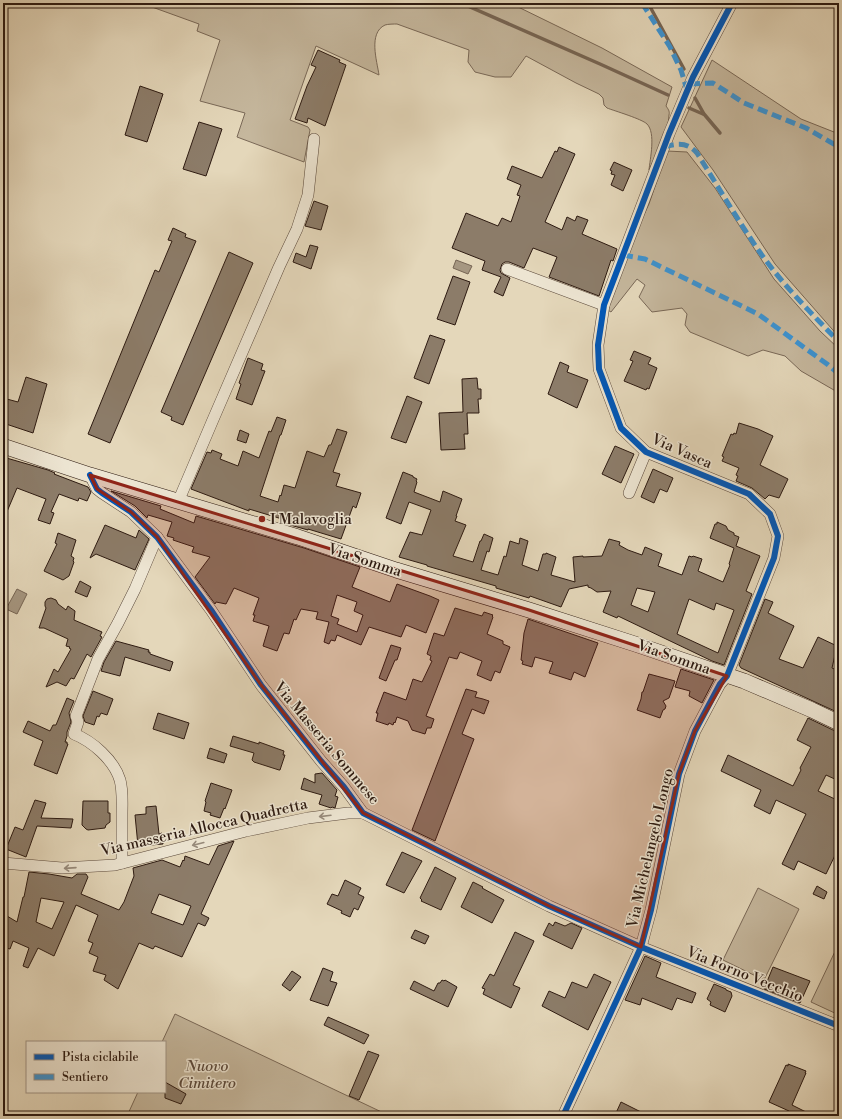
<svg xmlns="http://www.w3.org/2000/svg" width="842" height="1119" viewBox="0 0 842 1119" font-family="'Libre Bodoni',serif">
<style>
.green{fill:#c5b79d;stroke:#796857}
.water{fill:#a69781;stroke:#766554}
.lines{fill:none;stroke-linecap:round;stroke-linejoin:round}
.stream{stroke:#766554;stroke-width:3.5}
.building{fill:#8c7c69;stroke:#2d1a11;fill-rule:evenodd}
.street-casing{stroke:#5b493b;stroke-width:12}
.secondary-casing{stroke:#2d1a11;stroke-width:16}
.street{stroke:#ede5d2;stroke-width:11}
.secondary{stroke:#ede5d2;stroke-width:15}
.quiet{stroke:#3c94d3;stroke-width:5;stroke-dasharray:10 5;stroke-linecap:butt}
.cycleway-casing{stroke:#ede5d2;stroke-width:8}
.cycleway{stroke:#0057b8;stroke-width:6}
.oneway{stroke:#978a7b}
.marked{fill:#8f2418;fill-opacity:0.2;stroke:#8f2418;stroke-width:3;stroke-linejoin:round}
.poi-dot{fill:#8f2418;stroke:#ede5d2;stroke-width:1.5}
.labels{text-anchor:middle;stroke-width:3;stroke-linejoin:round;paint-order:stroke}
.street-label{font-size:15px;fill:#2d1a11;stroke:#ede5d2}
.poi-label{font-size:15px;fill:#2d1a11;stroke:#ede5d2;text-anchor:start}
.park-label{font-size:15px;font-style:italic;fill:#5b493b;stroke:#ede5d2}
</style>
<rect width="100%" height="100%" fill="#e4d7ba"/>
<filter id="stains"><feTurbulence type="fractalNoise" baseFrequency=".005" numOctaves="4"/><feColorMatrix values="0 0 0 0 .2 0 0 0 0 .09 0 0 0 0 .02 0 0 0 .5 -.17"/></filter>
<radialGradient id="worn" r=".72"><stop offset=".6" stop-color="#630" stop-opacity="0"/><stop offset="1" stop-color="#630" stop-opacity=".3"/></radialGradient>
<!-- green -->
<g class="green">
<path d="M154,3H510L602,48L672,87L666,106C668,109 670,111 669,115C669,131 656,155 649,170C650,159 656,133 647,124C642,119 615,111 607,108L604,105L603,98L599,94L576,83L526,56L511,77H495L475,72L468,62L469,50L397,24C394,24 388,24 385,25C368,33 377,61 379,75L316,46L290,120L308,127L310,130L304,162L237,137L245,113L200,101L220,40L197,31L199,24L152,7Z"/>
<polygon points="712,60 801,119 839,134 839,337 775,264 713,170 681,127"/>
<polygon points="667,151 687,152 715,188 774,279 820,331 839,349 839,393 801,371 785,356 763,350 748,356 690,332 685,325 687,314 682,308 652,312 639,297 645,285 637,279 611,312 606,309 630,243 649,204"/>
<polygon points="758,888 799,909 764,980 723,960"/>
<polygon points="839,943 839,1015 811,1002"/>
<polygon points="175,1014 390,1116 127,1116 138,1092 165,1092 165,1042 162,1042"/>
</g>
<!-- water -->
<g class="water">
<polygon points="456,260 472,266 468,274 453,268"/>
<polygon points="17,589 27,594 17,614 6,609"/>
</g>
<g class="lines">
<!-- stream -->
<g class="stream">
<polyline points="461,3 600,64 668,95"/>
<polyline points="648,3 684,69"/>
<polyline points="695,98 704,114 720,133"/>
<polyline points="689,108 703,114"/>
</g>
</g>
<!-- building -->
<g class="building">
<polygon points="318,50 340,60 339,62 346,65 325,126 308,118 307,123 295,119 307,86 316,67 311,65"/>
<polygon points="140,86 163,94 147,142 125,135"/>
<polygon points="199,122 222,129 206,176 183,169"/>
<polygon points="559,147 575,154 545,222 562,230 567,217 575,221 577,216 588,220 582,234 617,249 613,261 611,260 599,296 549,277 557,257 533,248 524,268 509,262 505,262 502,264 500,270 501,273 510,278 503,296 494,292 501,277 482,270 485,261 452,248 466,213 498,226 502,218 511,222 520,196 517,195 521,185 507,179 512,166 542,178 555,151 557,152"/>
<polygon points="614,162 632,170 623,191 611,185 615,175 611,174 612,171 610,170"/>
<polygon points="314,201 328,206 321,230 305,226"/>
<polygon points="173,228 186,234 185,237 196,241 110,443 88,434 155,270 159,272 172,241 168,240"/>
<polygon points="310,245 318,247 311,269 293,262 296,253 306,257"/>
<polygon points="229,252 253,263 183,425 171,420 172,417 161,412"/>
<polygon points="453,276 470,282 455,325 437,319"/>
<polygon points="430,335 445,340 429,384 414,378"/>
<polygon points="634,351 651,358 648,364 657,368 649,389 647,388 646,390 624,381 633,361 630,360"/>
<polygon points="248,358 263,364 261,370 265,371 252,405 236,399 241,384 239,383"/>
<polygon points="560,362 569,366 567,372 588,380 577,408 548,394"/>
<polygon points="26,377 47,384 33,433 3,423 3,398 18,402"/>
<polygon points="477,378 478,389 481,389 481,399 478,399 479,413 467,413 468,434 464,434 465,449 441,450 439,413 463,412 462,379"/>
<polygon points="407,396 422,402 406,443 391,438"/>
<polygon points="277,417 286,420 281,435 280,435 260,496 278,502 280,495 281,496 284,485 295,488 307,451 324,457 329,445 331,445 337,429 347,432 333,472 340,474 336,486 361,493 356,508 353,506 341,539 308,529 308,530 290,525 292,522 249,509 249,511 191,489 207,452 211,453 212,450 222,454 220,459 238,466 243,451 259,458 269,431 271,432"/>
<polygon points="739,423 758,429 773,436 760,465 788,479 779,498 769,495 765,499 752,488 736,481 738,476 736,475 739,468 722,461 724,457 722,456 731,434 733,435 734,433 736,434"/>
<polygon points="240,430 249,434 246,443 237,440"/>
<polygon points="615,446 634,454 621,483 602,474"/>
<polygon points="3,457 48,470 55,473 54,474 88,487 91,492 87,501 79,498 78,501 59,494 51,512 54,513 50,524 38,520 46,499 17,488 3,521"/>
<polygon points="653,469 673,478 667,492 660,489 654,503 641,497"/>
<path d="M403,472L413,476V477L417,479L416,481L417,482L414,492L440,502L443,491L462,499L456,516H457L455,521L466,525L453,556L473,562L480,541H481L484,534L493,538L489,552L487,551L481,570L498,575L504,556L506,557L510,541L519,544L520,538L528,541L522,565L538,571L543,554H546V553L556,557L551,575L575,582L573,557L583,556V557L602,556L609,539L620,542L619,545L628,550L642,555L645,547L662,554L658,566L682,575L689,556L692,557L693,556L702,559L698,571L723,582L730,565L729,564L734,548L710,538L715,524H717V522L726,526L728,530L734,533V535L739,537L736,546L760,556L746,591L752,594L724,665L712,661L618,616L617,618L603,612L611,591L597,592L591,588L588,587V585L569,589L561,607L530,596L529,598L496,588V586L427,566V565L399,557L410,532L422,535L431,510L409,502L401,524L386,518ZM637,588L655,592L648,612L631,605ZM689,599L714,610L716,603L734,610L718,653L677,634Z"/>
<path d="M111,491L161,506L160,509L194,523L196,516L304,548L360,567L352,587L390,602L397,584L430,596L439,600L426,633L406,625L401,637L369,627L361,645L337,635L335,641L331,640L329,644L324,642L329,622L316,619L318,612L301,609L296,620L294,619L289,634L284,633L277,651L263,646L269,626L253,621L255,615H253L259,598L234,588L226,604L216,602L215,604L195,577L210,557L192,552L194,547L173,540L174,538L167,536L172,522L148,515L147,518L135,506ZM337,595L357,602L354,611L363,615L357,632L337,624L339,619L331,616Z"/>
<polygon points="105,525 136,538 139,530 149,539 135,570 96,554 90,558"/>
<polygon points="58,533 76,540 71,556 74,558 73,561 74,562 69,576 63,580 44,571 57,544 55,543"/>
<polygon points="80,581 91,587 87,597 75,592"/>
<polygon points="51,598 56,600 58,604 66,610 68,606 75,611 74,620 102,632 100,636 102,637 91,657 87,654 74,679 71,678 66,686 57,682 46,687 54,669 58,672 71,649 69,648 70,647 66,646 68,639 44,628 39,628 46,608 45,606 45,602 47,599"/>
<polygon points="765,599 773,602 768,613 794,626 779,659 803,668 818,637 837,646 832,668 839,671 839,713 741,668 739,665"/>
<polygon points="455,608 482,616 484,612 493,615 492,616 493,617 487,634 503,641 503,644 510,647 500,673 495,671 491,681 477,675 482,661 460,652 457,659 449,657 426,716 434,719 431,728 427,728 425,734 412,730 408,721 397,717 395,723 394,722 393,725 389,723 388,725 376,721 378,713 376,713 384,692 406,700 413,679 422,682 432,661 430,660 431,656 427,654 434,633 444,636"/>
<polygon points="528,619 598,643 585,677 574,672 571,680 549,673 553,662 535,657 532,667 522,664 523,661 521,660 524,633"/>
<polygon points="116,641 149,650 148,652 150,652 150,654 173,662 170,671 125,657 120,676 101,671 104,662"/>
<polygon points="391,645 401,648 397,660 395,660 386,681 379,678"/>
<polygon points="681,669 714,680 702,703 689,696 690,691 675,687"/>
<polygon points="649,674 675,681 669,698 663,701 666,706 665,709 663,710 660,718 637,710 641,699 642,692 643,692"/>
<polygon points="466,689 477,692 475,697 483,699 489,701 484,714 472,709 462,734 474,739 435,841 412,830"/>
<polygon points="93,691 113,699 107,715 101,713 99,717 97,716 94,725 85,722 83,716"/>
<polygon points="67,698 74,701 69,713 71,722 67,732 67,736 65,742 67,742 67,744 68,744 57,774 34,765 43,741 23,732 28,721 50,731 53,725 56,725"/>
<polygon points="158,713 189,723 184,739 153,729"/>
<polygon points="808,718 835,731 839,732 839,781 826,775 818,791 839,801 839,847 826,874 798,861 794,870 782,864 806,814 776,800 770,814 754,806 761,790 721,771 728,755 793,786 801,770 800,768 811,747 797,740"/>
<polygon points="233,736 259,744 259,742 284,751 283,755 285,755 280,770 279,770 254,762 252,760 254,753 230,746"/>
<polygon points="210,748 227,754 224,763 207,758"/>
<polygon points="322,773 337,790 335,796 338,797 335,808 332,807 331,808 319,804 322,795 301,789 304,778 315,783 315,774"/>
<polygon points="211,783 232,790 225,809 224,808 220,818 210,815 211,813 204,811 206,802 205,801"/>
<polygon points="35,800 46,803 41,818 73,819 71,828 37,826 26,857 6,849 15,827 23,830"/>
<polygon points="83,801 108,801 108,813 110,813 110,822 106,825 105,828 88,830 86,829 82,825"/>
<polygon points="156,806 159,834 162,833 163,844 138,846 135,815 146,814 146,807"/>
<path d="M234,841L201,914L209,918L205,926L198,923L182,957L155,946L153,949L139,943L118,989L104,980L106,975L93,971L98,957L89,953L93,943L88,941L98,915L76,905L54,956L38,948L28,968L23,966L29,948L13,941L10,949L3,947V916L7,918V916L17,922L23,897H24L29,872L49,874L72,878L77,874H86L88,877L81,894L119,910L124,902L134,876L133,868L162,860L180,867L183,860L184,861L185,856L209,865L218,846ZM159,894L191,906L183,925L151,913ZM41,898L64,902L52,929L36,922Z"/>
<polygon points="402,852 422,861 404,893 386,885"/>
<polygon points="435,867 456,878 441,910 421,901 422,900 420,898"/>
<polygon points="345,880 361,888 358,894 364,897 358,910 354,908 350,917 341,913 342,911 327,904 332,894 338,896"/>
<polygon points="473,882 483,887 482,888 504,900 492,923 461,907"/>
<polygon points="817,886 827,892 824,899 813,894"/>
<polygon points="555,922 565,926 571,923 582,928 572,949 543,935 549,923 553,926"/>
<polygon points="415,930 429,936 425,944 411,938"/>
<polygon points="515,932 534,941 513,985 520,988 511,1008 483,994 485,989 482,988 490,974 494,976"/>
<polygon points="645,956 661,963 656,977 696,993 692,1003 677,998 672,1010 642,998 640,1005 625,1000"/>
<polygon points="773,967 810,981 800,1003 764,989"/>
<polygon points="323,968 333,972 330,981 337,983 328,1006 310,1000"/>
<polygon points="292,971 301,977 290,991 282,985"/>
<polygon points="594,974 611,982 588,1030 542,1006 549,991 565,998 572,982 587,988"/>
<polygon points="442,980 444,981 445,980 457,987 448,1007 410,989 414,981 434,991 438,983 440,983"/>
<polygon points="714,984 726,989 726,990 731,992 732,996 725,1012 710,1005 711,1002 707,999"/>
<polygon points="328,1017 369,1035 364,1044 324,1025"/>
<polygon points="368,1051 379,1055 359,1100 349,1096"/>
<polygon points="788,1064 806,1071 805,1073 806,1073 792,1105 814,1116 786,1116 789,1111 769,1102 786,1065 788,1066"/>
<polygon points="165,1082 186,1094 181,1104 165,1098"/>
<polygon points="621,1102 649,1116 623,1116 616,1113"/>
</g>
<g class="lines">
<!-- street casing -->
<g class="street-casing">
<g id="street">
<polyline points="507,269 604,305"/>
<polyline points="90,475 97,489 102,493 131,512 157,537 211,610 261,685 321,761 344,787 363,813 549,906 641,947 839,1026"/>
<polyline points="629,493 646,452"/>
<polyline points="178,502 212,422 279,267 297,229 308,195 314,139"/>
<polyline points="3,863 62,868 115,865 246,831 308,818 348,813 363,813"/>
<path d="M122,863C122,846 122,830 122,814C122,803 123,791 120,780C114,760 92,741 74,734L78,722L76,716L98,659L118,623L135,589L157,537"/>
<polyline points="563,1116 619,995 641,947 651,910 679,774 695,731 720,684 727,676 774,558 778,536 770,514 749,494 646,452 621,428 599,369 598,345 604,305 669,134 693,77 732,3"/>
</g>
</g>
<!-- secondary casing -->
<g class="secondary-casing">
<polyline id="secondary" points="3,446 90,475 298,537 396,570 529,610 635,644 744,681 812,710 839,723"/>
</g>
<!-- street -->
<use href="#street" class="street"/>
<!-- secondary -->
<use href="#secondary" class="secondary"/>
<!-- quiet -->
<g class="quiet">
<polyline points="642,3 670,47 681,70 687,90"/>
<polyline points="690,84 713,83 744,103 806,128 839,147"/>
<path d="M664,147C678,143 687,142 697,153C717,185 737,219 759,251C782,284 811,313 839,342"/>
<polyline points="623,255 645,259 758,314 827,364 839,374"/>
</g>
<!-- cycleway casing -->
<g class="cycleway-casing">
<g id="cycleway">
<polyline points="90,475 97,489 102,493 131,512 157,537 211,610 261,685 321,761 344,787 363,813 549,906 641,947 839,1026"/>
<polyline points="563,1116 619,995 641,947 651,910 679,774 695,731 720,684 727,676 774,558 778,536 770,514 749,494 646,452 621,428 599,369 598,345 604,305 669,134 693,77 732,3"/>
</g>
</g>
<!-- cycleway -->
<use href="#cycleway" class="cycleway"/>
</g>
<!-- one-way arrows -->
<defs><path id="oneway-shaft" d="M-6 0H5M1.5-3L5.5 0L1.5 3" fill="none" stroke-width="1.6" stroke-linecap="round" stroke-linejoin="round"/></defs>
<g class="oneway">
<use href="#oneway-shaft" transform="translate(325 816) rotate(173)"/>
<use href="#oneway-shaft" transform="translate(198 844) rotate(166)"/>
<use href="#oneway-shaft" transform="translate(70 868) rotate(176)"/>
</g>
<!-- marked area -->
<path class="marked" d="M90,475L529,610L727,676L695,731L679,774L641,947L549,906L363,813L261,685L157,537L131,512L97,489Z"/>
<!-- markers -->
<circle class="poi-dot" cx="262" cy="519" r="4"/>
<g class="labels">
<!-- street labels -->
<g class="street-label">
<text transform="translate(682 451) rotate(24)" y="5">Via Vasca</text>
<text transform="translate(365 560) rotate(18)" y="5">Via Somma</text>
<text transform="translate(674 657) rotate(19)" y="5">Via Somma</text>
<text transform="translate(327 743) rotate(50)" y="5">Via Masseria Sommese</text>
<text transform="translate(204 827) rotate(-13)" y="5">Via masseria Allocca Quadretta</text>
<text transform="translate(650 848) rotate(-77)" y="5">Via Michelangelo Longo</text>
<text transform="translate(745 974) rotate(22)" y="5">Via Forno Vecchio</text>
</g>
<!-- poi labels -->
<g class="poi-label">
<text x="270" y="524">I Malavoglia</text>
</g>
<!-- park labels -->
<g class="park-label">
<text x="207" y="1071">Nuovo<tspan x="207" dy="17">Cimitero</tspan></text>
</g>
</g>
<!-- margin -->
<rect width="842" height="1119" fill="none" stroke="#e4d7ba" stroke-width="16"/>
<rect x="4" y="4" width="834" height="1111" fill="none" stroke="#2d1a11" stroke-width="2"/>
<rect x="8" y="8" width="826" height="1103" fill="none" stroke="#2d1a11"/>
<!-- legend -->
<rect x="26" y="1041" width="140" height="52" fill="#ede5d2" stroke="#a09485"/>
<rect x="34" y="1054" width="20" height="6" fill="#0057b8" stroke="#a09485"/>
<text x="62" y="1061" font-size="12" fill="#2d1a11">Pista ciclabile</text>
<rect x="34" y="1074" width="20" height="6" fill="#3c94d3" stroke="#a09485"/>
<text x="62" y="1081" font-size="12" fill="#2d1a11">Sentiero</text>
<rect width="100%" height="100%" filter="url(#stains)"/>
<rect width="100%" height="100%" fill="url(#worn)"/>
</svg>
